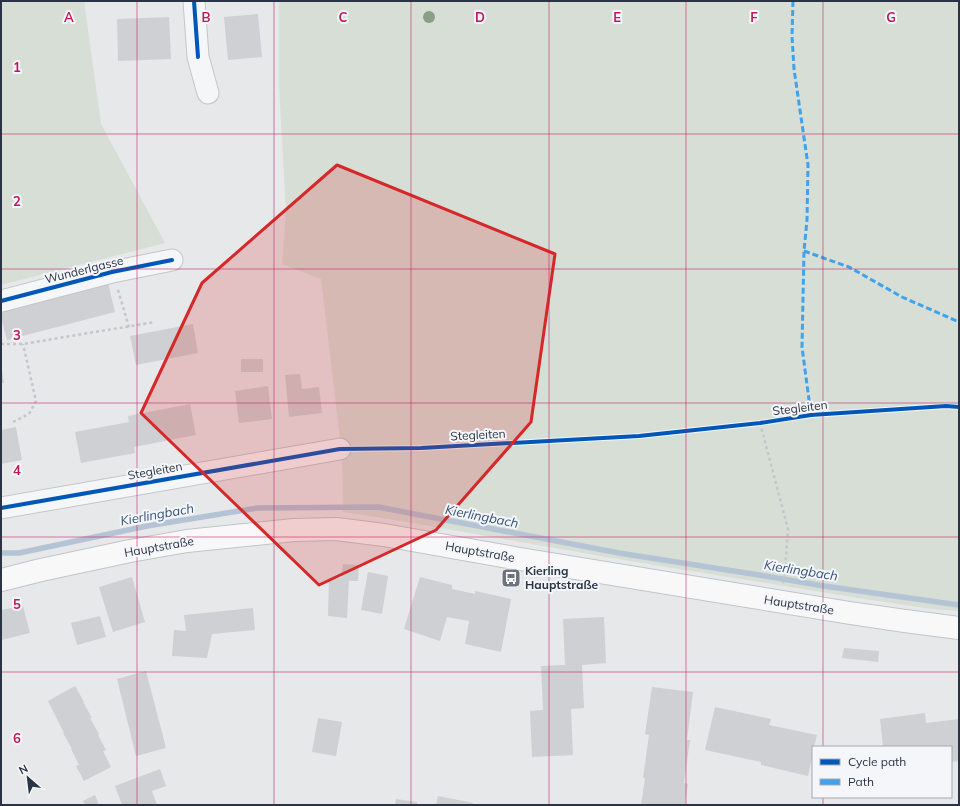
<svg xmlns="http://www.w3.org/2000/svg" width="960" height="806" viewBox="0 0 960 806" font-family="Mulish,sans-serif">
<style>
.green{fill:#d6ded6}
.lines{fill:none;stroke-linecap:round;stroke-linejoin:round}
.stream{stroke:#b4c4d5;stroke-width:5.5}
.building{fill:#ced0d3}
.minor-casing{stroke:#c4c6c8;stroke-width:23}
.major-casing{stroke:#c2c5c8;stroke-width:24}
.path{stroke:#c5c6ca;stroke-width:2.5;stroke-dasharray:3 3;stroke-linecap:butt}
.minor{stroke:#f5f6f7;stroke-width:21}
.major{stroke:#f8f8f8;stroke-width:22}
.quiet{stroke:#3ea3ec;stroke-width:3;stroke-dasharray:6 3;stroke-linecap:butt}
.cycleway-casing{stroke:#f4f6f9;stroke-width:6}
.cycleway{stroke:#0057b8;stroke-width:4}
.tree{fill:#8a9e88}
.marked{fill:#d62828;fill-opacity:0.2;stroke:#d62828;stroke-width:3;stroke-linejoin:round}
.grid{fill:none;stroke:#c2185b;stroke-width:1;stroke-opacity:0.55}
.labels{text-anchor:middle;stroke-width:4;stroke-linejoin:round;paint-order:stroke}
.street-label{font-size:12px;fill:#2b3445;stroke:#f4f6f9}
.poi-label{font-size:12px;font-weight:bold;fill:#2b3445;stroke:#f4f6f9;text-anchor:start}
.water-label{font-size:13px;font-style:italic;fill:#34527a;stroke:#f4f6f9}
.grid-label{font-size:13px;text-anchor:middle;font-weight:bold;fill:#c2185b;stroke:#f4f6f9;stroke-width:4;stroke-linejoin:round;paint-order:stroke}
</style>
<rect width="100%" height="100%" fill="#e6e8ea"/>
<!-- green -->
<g class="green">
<polygon points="38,1 84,1 101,124 165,243 1,285 1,2"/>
<polygon points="279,1 959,1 959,611 932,609 871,600 618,559 401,521 343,512 342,456 321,279 282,264 286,212 279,85"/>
</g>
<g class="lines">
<!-- stream -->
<polyline class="stream" points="1,553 19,553 147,526 257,508 378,507 619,553 759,575 824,586 959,605"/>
</g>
<!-- building -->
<g class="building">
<polygon points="258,14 262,57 228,60 224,17"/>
<polygon points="169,17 171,59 118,61 117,19"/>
<polygon points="108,283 115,312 7,340 1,317 1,310"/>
<polygon points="193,324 198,353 136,365 130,336"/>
<rect x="241" y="359" width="22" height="13"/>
<polygon points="1,371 2,371 4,383 1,383"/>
<polygon points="300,374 302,389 319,387 322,413 289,417 285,375"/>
<polygon points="268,386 272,419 239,423 235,391"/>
<polygon points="190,404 196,435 134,447 135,453 81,463 75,432 129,422 128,416"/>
<polygon points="16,427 22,460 1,464 1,430"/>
<polygon points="343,564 359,565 358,581 349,581 347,618 328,616 329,578 341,578"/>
<polygon points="368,572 388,576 382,614 361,610"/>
<polygon points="132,577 145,622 113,632 99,587"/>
<polygon points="420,577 452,585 452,589 475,594 475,591 511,599 501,652 465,644 469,621 447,617 440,641 404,629"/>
<polygon points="23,606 30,633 1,640 1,610"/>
<polygon points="253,608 255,630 212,634 207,658 172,656 174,630 186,631 184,615"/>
<polygon points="100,616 106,637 77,645 71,623"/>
<polygon points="604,617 606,663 582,665 584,708 571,709 573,755 532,757 530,711 543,710 541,666 565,665 563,619"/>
<polygon points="844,648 879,651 878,662 842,658"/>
<polygon points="146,671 166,748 136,756 117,679"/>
<polygon points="75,686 84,702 83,702 92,718 90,718 99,734 98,735 106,750 103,751 111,767 84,781 76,766 79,765 71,749 72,749 63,733 64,733 48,701"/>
<polygon points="652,687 693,692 687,740 690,740 684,783 688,784 685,805 641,805 645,778 643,778 649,735 645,734"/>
<polygon points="715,707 771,719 769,725 817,735 814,747 813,747 813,754 808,776 761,765 761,762 705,750"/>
<polygon points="925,713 926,723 959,719 959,761 951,762 951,747 883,747 880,719"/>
<polygon points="318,718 342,722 336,756 312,752"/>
<polygon points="160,769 166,786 152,791 157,805 122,805 115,786"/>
<polygon points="95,795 99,805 85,805 83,801"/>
<polygon points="438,796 473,803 473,805 436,805"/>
<polygon points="396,799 417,802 417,805 395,805"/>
</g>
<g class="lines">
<!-- minor casing -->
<g class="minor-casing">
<g id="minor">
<polyline points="194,1 198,57 208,93"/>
<polyline points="1,301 112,272 172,260"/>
<polyline points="1,508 340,449"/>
</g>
</g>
<!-- major casing -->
<g class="major-casing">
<polyline id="major" points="1,580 41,570 130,551 187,541 294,530 336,529 384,535 514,558 850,613 905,621 959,628"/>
</g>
<!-- path -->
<g class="path">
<polyline points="118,290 129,327"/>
<polyline points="1,344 23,344 155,322"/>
<polyline points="13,422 29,414 36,401 23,344"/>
<polyline points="760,423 788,529 785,571 783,583"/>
</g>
<!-- minor -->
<use href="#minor" class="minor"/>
<!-- major -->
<use href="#major" class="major"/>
<!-- quiet -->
<g class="quiet">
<polyline points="793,1 792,36 794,69 808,165 807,220 804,251 802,347 811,415"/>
<polyline points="804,251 849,267 902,297 959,322"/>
</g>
<!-- cycleway casing -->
<g class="cycleway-casing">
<g id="cycleway">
<polyline points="194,1 198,57"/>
<polyline points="1,301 112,272 172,260"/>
<polyline points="1,508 340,449 421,448 639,436 760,423 811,415 946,406 959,407"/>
</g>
</g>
<!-- cycleway -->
<use href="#cycleway" class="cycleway"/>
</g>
<!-- trees -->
<circle class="tree" cx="429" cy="17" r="6"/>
<!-- marked area -->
<path class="marked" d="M337,165L555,254L531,422L436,530L319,585L141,413L202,283Z"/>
<!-- grid -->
<path class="grid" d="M137,1V805M274,1V805M411,1V805M549,1V805M686,1V805M823,1V747M1,134H959M1,269H959M1,403H959M1,537H959M1,672H959M823,797V805"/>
<!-- icons -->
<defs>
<g id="bus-square" transform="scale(1)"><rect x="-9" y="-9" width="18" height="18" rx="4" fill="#6c737f" stroke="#f4f6f9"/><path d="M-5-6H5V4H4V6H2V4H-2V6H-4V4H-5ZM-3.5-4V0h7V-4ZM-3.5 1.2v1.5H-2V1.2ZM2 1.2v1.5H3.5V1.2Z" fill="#fff"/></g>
</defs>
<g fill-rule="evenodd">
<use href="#bus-square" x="511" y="578"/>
</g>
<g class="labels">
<!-- street labels -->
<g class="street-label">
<text transform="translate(84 270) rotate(-14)" y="4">Wunderlgasse</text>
<text transform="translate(800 408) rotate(-7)" y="4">Stegleiten</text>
<text transform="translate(478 435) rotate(-3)" y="4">Stegleiten</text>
<text transform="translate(155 471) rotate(-10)" y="4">Stegleiten</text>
<text transform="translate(159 547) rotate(-10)" y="4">Hauptstraße</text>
<text transform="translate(480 552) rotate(10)" y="4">Hauptstraße</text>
<text transform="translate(799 605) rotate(9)" y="4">Hauptstraße</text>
</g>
<!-- poi labels -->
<g class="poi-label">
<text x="525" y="575">Kierling<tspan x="525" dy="14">Hauptstraße</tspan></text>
</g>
<!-- water labels -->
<g class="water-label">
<text transform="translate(157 514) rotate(-10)" y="5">Kierlingbach</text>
<text transform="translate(482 516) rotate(11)" y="5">Kierlingbach</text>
<text transform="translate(801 570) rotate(9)" y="5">Kierlingbach</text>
</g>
</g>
<g class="grid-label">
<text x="69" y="22">A</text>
<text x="206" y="22">B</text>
<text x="343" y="22">C</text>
<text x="480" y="22">D</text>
<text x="617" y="22">E</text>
<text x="754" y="22">F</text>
<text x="891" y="22">G</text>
<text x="17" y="72">1</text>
<text x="17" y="206">2</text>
<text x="17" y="340">3</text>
<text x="17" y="475">4</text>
<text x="17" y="609">5</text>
<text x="17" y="743">6</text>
</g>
<!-- border -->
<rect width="960" height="806" fill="none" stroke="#2b3445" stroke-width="4"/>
<!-- legend -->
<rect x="812" y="746" width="140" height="52" fill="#f4f6f9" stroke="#a4a8b1"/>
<rect x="820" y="759" width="20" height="6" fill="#0057b8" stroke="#a4a8b1"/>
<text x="848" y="766" font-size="12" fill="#2b3445">Cycle path</text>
<rect x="820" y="779" width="20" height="6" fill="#3ea3ec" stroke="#a4a8b1"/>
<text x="848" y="786" font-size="12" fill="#2b3445">Path</text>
<!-- north arrow -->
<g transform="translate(28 778) rotate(332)" stroke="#f4f6f9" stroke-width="3" paint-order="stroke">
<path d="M0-3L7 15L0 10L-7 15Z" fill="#2b3445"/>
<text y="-6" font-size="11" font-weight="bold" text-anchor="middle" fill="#2b3445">N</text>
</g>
</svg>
